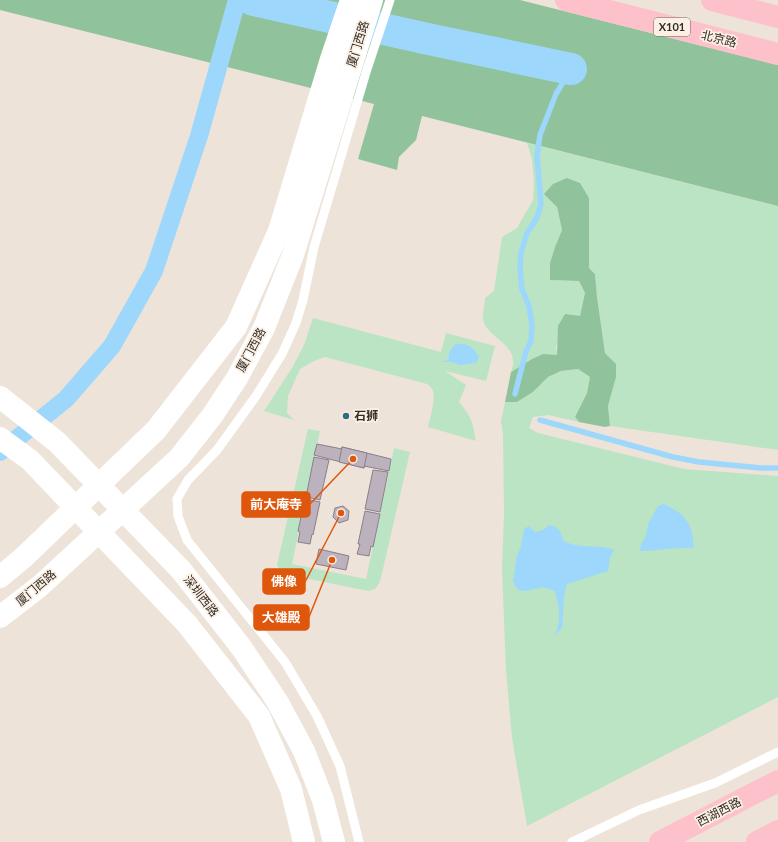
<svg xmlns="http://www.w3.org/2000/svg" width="778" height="842" viewBox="0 0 778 842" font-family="Lato,'Noto Sans SC',sans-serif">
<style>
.green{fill:#bbe4c4}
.forest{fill:#90c39c}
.water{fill:#9dd7fb}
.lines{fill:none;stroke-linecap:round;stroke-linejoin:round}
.stream{stroke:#9dd7fb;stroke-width:5.5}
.canal{stroke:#9dd7fb;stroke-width:18}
.river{stroke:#9dd7fb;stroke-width:32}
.building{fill:#bcb2bd;stroke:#8a808b}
.service{stroke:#fff;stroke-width:9}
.tertiary{stroke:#fff;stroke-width:22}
.primary{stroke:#fdc1cb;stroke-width:22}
.poi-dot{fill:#326b84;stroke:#fcf0e5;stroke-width:1.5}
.labels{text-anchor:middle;stroke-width:3.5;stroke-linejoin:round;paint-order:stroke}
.shield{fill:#fcf0e5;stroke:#6e6861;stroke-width:1}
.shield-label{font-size:11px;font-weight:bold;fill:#312d28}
.street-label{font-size:12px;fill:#312d28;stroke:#fcf0e5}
.poi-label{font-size:12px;font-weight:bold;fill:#312d28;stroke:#fcf0e5;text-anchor:start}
.leader{fill:none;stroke:#df570d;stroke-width:1.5}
.callout-dot{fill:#df570d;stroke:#fcf0e5;stroke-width:1.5}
.callout{fill:#df570d;stroke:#df570d;stroke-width:1.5}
.callout-label{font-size:13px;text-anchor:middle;font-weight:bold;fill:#fff}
</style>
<rect width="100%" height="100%" fill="#eee3d8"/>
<!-- green -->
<g class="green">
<path d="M527,143L778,206V450L610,426L608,406L616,377V364L605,353L597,297L595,274L589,268V198L557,207L562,230L555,247L550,263V280L579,281L585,293L580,316L556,346L557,355L532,359L511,372C512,369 514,363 513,360C511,343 491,338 484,323C481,317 485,305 485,298L494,291L502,237L517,228L533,200L534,182L532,159Z"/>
<path d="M313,318L441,352L446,333L495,346L486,381L445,371L466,385L459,402C471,416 473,422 476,441L428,427C430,418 437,397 432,389C431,387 429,386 427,384L325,357L314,361L300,369L288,396L287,413L294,420L264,411L292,368L304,345Z"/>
<polygon points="578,369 590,377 587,393 575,417 579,422 548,415 533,417 529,428 538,433 684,469 778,476 778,697 527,826 512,738 506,670 502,570 504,514 503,435 501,421 505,402 517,402 533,392 548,377 561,371"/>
<polygon points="308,429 320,431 292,564 366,579 394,448 410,452 380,582 375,589 368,591 290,575 280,571 277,565"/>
</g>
<!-- forest -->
<g class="forest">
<polygon points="0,0 520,0 778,65 778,206 422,116 416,140 399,157 397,170 358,159 374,104 0,10"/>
<polygon points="567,178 580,183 589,198 589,268 595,274 597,297 605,353 616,364 616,377 608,406 610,426 605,427 579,422 575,417 587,393 590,377 578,369 561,371 548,377 533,392 517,402 505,402 511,372 532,359 543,354 557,355 558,326 565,314 580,316 585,293 579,281 550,280 550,263 555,247 562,230 557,207 544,194 553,184"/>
</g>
<!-- water -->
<g class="water">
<path d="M456,344C468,343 473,347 479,357L476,363L460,365L452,362H447L440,361H445L449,359C448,352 451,348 456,344Z"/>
<path d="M664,504C686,515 692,522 694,548C675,547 658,551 640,551L641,544L646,536L648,524L658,506Z"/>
<path d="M549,525C559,527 561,531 563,540C576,550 599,543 614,550L610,558L608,571L567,584C562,599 564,613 562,628L555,635C562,619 559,607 555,591L544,587L525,591L518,590L513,581L517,555L521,547L524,529L529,526L535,532L543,530Z"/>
</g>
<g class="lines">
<!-- stream -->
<g class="stream">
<polyline points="515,394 526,351 531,341 532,325 529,306 522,289 520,268 521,253 527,233 537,218 541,204 537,156 540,135 556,94 571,69"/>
<polyline points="540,420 673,457 699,462 761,468 778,468"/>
</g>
<!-- canal -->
<polyline class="canal" points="0,452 66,399 112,346 154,271 199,136 237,0"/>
<!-- river -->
<polyline class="river" points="253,0 428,39 571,69"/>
</g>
<!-- building -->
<g class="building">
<polygon points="317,444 342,449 342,447 391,459 389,471 364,466 364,468 314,455"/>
<polygon points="342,447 367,453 364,468 339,462"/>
<polygon points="314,457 329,460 320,500 306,497"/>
<polygon points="373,470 388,472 380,512 365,509"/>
<polygon points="305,499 320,502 313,535 312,534 310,544 298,542 300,532 298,531"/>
<polygon points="343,506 349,511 348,520 339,523 333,517 335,508"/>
<polygon points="365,511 380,514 373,547 371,546 369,556 357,554 360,544 358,544"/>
<polygon points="319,549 349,556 346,570 316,564"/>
</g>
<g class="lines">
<!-- service -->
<g class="service">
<polyline points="359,842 340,766 317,716 285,662 187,540 178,516 177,499 188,480 217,450 256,396 282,354 296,323 303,300 314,247 367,69 390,0"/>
<polyline points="572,842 639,810 715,783 778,752"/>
</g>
<!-- tertiary -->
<g class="tertiary">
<polyline points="0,397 57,442 181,570 241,647 277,701 304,751 323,800 334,842"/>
<polyline points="0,438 30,460 187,624 259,716 291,789 304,842"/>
<polyline points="0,577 24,557 156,430 236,327 279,231 331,59 351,0"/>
<polyline points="0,617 40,586 179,458 212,416 237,378 264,328 293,255 372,0"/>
</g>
<!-- primary -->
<g class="primary">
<polyline points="566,0 778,54"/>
<polyline points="712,0 778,17"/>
<polyline points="660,842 778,781"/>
<polyline points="757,842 778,831"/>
</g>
</g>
<!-- markers -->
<circle class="poi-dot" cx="346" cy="416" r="4"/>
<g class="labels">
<!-- shield labels -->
<rect class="shield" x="654" y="18" width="36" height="18" rx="3"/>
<g class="shield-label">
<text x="672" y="31">X101</text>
</g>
<!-- street labels -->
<g class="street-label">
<text transform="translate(719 39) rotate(14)" y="4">北京路</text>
<text transform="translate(358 44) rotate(-73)" y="4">厦门西路</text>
<text transform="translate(251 350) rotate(-62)" y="4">厦门西路</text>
<text transform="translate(36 588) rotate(-40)" y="4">厦门西路</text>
<text transform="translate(201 596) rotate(52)" y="4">深圳西路</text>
<text transform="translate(719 812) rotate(-27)" y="4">西湖西路</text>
</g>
<!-- poi labels -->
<g class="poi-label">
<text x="354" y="420">石狮</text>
</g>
</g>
<!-- callouts -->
<path class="leader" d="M353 459L310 504M341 513L305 582M332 560L309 617"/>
<g class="callout-dot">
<circle cx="353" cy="459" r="4"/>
<circle cx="341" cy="513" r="4"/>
<circle cx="332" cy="560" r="4"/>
</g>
<g class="callout">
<rect x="242" y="492" width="68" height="25" rx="4"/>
<rect x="263" y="569" width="42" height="25" rx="4"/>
<rect x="254" y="605" width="55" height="25" rx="4"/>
</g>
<g class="callout-label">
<text x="276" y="509">前大庵寺</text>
<text x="284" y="586">佛像</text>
<text x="281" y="622">大雄殿</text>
</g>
</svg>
